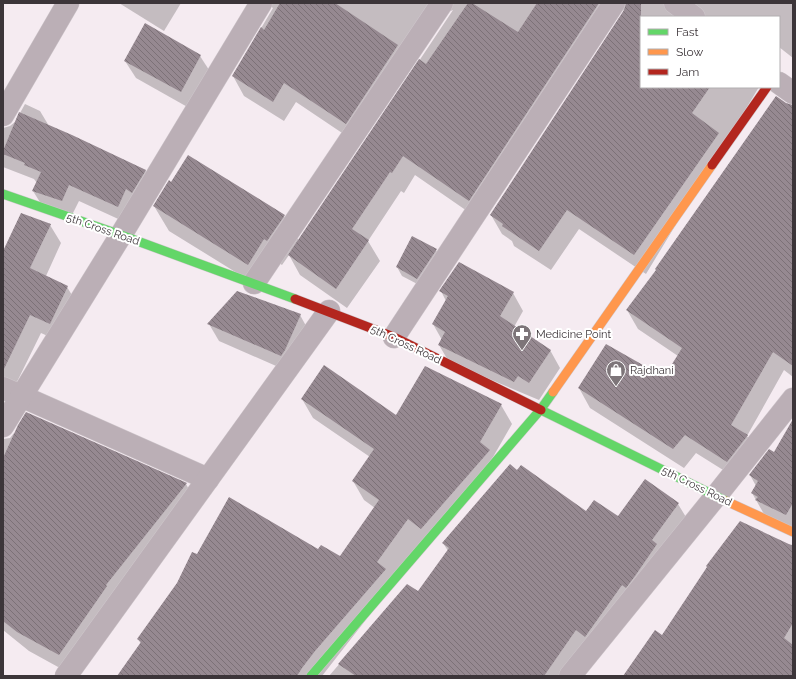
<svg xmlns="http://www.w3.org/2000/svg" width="796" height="679" viewBox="0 0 796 679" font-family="Raleway,sans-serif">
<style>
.shadow{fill:#0003}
.building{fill:url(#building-back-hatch)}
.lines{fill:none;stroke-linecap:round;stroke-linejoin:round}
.street-casing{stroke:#cfc7cc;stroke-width:23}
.fast-casing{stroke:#cfc7cc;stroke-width:10}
.slow-casing{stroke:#cfc7cc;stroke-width:10}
.jam-casing{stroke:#cfc7cc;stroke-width:10}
.street{stroke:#bbafb6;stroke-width:22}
.fast{stroke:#63d668;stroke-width:9}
.slow{stroke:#ff974d;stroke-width:9}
.jam{stroke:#b3261e;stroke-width:9}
.labels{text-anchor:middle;stroke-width:4;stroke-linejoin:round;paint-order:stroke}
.street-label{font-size:11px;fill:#3c3539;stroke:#fff}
.poi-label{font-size:11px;fill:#3c3539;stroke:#fff;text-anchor:start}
</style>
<defs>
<pattern id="building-back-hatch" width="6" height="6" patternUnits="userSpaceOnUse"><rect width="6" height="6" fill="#968991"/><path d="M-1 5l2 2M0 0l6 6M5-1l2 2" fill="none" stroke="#7c7177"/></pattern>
</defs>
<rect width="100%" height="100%" fill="#f5ebf1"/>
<!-- shadow -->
<g class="shadow">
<polygon points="119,3 181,3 164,31"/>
<polygon points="266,3 793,3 793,58 779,47 779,17 641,17 641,87 759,87 646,274 579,229 551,270 514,246 512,241 502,234 491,215 625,10 620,11 480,220 415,175 404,193 401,191 368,241 380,261 347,308 300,275 289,255 282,265 279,263 263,289 169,231 154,206 284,216 299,241 453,10 448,12 357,143 296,102 284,121 244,96 233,76 273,8"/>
<polygon points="200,56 211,73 191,109 136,78 125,61"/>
<polygon points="25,104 40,111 49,126 145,170 155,187 127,223 79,201 71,217 43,207 33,191 37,183 34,179 3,167 3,128 10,126 15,122"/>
<polygon points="793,108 793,377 784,370 747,436 759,455 739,480 696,453 684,468 590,408 579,388 664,379 678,356 638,329 627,310"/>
<polygon points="50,225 61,243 46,276 67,287 78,305 61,342 41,333 11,394 6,397 3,400 3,253"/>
<polygon points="436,250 441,259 423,287 402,276 397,267"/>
<polygon points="441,291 513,293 523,311 514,327 550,350 560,368 539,400 449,362 439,345 442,340 433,324 446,301"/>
<polygon points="300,315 310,333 292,373 219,341 209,324"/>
<polygon points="302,399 397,417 501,405 512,424 493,457 322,676 118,676 141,644 138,639 197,555 319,550 340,558 375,508 364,500 353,481 370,457 313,418"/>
<polygon points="14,433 186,484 196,502 69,673 29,651 3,630 3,439 10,438"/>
<polygon points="793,443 793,533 768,521 752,493 756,486 750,475 775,453"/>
<polygon points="678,504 689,522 568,676 329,676 407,585 418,593 448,551 443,543 586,512 618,518"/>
<polygon points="788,544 793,545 793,676 624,676 662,636"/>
</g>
<!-- building -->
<g class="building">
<polygon points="280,3 335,3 398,45 346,124 284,83 273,102 232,76 261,27 264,30"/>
<polygon points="468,3 472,3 518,32 537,3 599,3 469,201 403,156 392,173 390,172 352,229 369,240 336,289 288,255 419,59 426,64"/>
<polygon points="626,3 641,3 641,87 710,87 692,113 719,133 634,255 567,210 539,251 502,226 503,224 490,215 624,10"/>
<polygon points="145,23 201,55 181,92 124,61"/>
<polygon points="776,96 786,103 793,105 793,366 773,352 731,425 748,435 727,462 685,435 673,449 578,388 606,344 664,377 682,348 626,310 656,270 655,269"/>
<polygon points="19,112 72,135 146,170 132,193 126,189 118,207 69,185 62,201 32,191 41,172 24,165 25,163 3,154 3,151"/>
<polygon points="188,155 285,215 267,241 264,239 248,265 153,206 169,180 171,182"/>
<polygon points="21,213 51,224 30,268 68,286 50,324 30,315 3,371 3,251"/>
<polygon points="412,236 437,249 417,279 396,267"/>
<polygon points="459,262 514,292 500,316 551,350 529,383 518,376 514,382 438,345 445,332 432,324 448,296 439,291"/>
<polygon points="237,291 301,314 285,350 281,356 207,324"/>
<polygon points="324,365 396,415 425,366 502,404 480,442 490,450 421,529 408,519 377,562 386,569 315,651 302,668 297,676 117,676 141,642 137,639 177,583 192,552 197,554 229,497 318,549 321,545 340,556 379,500 352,481 374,449 301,399"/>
<polygon points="26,412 187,483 106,585 107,586 59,655 17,632 3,621 3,458 18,425"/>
<polygon points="793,419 793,503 786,515 755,500 758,497 751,493 758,481 749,475 769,449 774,452"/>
<polygon points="510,464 517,470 521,465 586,511 594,500 618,516 645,479 679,503 652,540 657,544 635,576 626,588 622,585 585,637 576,630 544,676 356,676 338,664 407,584 418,591 449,548 442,543"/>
<polygon points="740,521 793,546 793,623 784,638 793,645 793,676 623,676 655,630 662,635 707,567 706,566"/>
</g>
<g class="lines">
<!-- street casing -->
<g class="street-casing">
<g id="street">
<polyline points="675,3 694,17"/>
<polyline points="779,83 793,93"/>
<polyline points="3,115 68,3"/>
<polyline points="254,283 442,3"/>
<polyline points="394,337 614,3"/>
<polyline points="3,388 208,479"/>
<polyline points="3,426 121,235 261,3"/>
<polyline points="66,676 329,311"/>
<polyline points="570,676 716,496 793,399"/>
</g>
</g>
<!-- fast casing -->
<g class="fast-casing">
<g id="fast">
<polyline points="3,194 121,235 295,299"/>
<polyline points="541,410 726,501"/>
<polyline points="311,676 541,409 553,392"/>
</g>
</g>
<!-- slow casing -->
<g class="slow-casing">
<g id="slow">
<polyline points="553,392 712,165"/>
<polyline points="726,501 793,532"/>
</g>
</g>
<!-- jam casing -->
<g class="jam-casing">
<g id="jam">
<polyline points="712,165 767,87"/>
<polyline points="295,299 394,337 541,410"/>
</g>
</g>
<!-- street -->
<use href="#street" class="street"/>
<!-- fast -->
<use href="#fast" class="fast"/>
<!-- slow -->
<use href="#slow" class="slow"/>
<!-- jam -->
<use href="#jam" class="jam"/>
</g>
<!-- icons -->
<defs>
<g id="pharmacy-pin" transform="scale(1)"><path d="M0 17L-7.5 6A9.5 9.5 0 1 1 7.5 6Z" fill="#7d7579" stroke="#fff"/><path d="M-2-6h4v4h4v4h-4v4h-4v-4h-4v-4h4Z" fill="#fff"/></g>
<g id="shop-pin" transform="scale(1)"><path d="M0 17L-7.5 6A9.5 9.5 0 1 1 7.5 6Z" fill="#7d7579" stroke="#fff"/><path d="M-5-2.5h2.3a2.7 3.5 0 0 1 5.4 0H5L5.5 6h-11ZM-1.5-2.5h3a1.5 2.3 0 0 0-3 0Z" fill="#fff"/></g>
</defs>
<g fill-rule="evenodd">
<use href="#pharmacy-pin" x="522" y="334"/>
<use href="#shop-pin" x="616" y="370"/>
</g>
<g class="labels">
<!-- street labels -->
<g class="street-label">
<text transform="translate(103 229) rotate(19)" y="4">5th Cross Road</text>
<text transform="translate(406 344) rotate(25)" y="4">5th Cross Road</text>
<text transform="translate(697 486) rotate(26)" y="4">5th Cross Road</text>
</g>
<!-- poi labels -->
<g class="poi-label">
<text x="536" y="338">Medicine Point</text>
<text x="630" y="374">Rajdhani</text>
</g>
</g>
<!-- border -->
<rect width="796" height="679" fill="none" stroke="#3c3539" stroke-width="8"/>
<!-- legend -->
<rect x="640" y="16" width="140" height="72" fill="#ffffff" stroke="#b1aeb0"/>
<rect x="648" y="29" width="20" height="6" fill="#63d668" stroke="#b1aeb0"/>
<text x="676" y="36" font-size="12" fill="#3c3539">Fast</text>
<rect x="648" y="49" width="20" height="6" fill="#ff974d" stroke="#b1aeb0"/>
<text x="676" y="56" font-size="12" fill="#3c3539">Slow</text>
<rect x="648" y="69" width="20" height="6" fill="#b3261e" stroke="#b1aeb0"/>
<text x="676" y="76" font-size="12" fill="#3c3539">Jam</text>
</svg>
